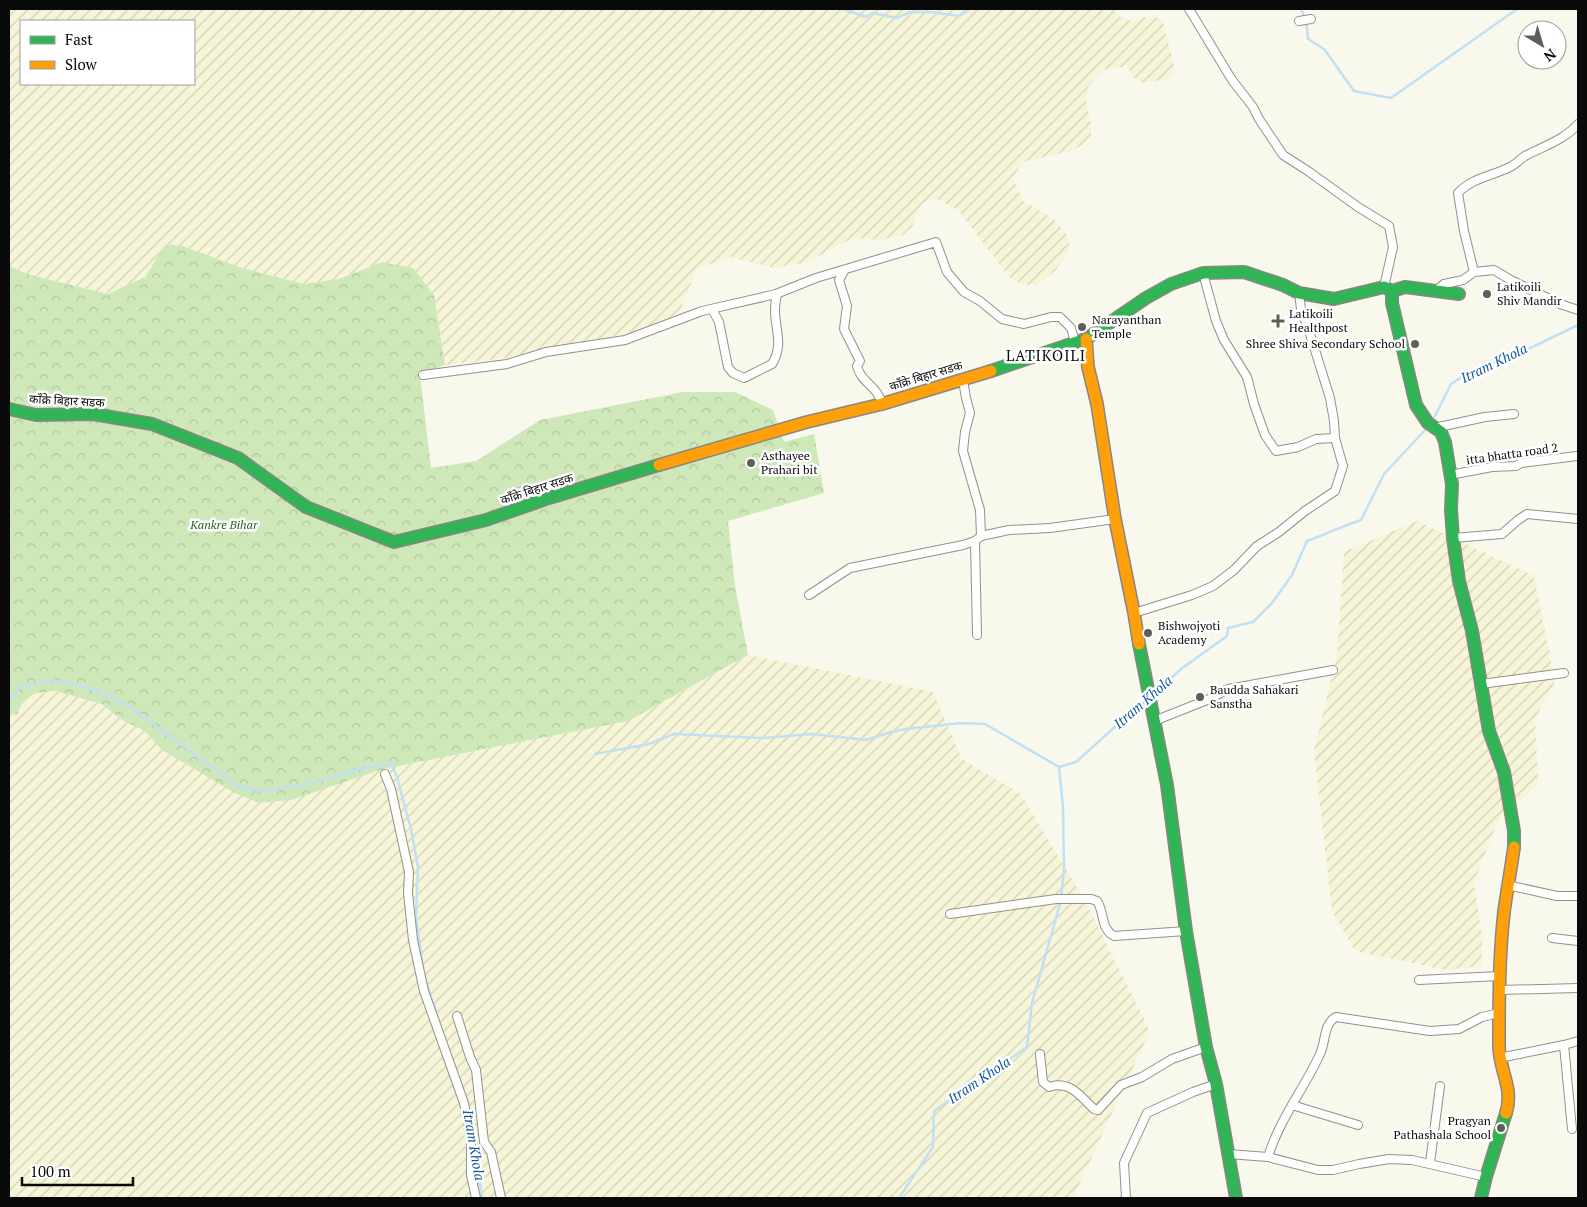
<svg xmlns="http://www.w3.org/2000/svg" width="1587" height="1207" viewBox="0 0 1587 1207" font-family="'PT Serif','Noto Sans Devanagari',serif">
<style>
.farmland{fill:url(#farmland-furrows);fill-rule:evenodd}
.forest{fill:url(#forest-crowns)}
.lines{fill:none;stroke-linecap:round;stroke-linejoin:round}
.stream{stroke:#c2e0f4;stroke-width:2.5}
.street-casing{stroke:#92918c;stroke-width:10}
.fast-casing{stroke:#888882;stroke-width:14}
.slow-casing{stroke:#888882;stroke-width:14}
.street{stroke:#fefefc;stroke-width:8}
.fast{stroke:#30b455;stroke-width:11}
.slow{stroke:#ff9f0a;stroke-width:11}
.poi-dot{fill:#5e5d59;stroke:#fff;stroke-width:2}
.labels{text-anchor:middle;stroke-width:5;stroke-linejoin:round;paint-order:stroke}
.poi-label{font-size:12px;fill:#0a0a0a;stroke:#fff;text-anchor:start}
.street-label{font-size:12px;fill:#0a0a0a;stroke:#fff}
.park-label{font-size:12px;font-style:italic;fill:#25611a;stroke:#fff}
.water-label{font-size:14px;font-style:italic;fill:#12589c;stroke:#fff}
.quarter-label{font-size:15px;letter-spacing:1px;fill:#0a0a0a;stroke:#fff}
</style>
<defs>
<pattern id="farmland-furrows" width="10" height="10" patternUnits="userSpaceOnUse" patternTransform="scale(1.25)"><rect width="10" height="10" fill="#f6f5d8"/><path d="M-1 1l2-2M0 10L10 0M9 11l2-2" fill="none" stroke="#d2d1b8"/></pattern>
<pattern id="forest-crowns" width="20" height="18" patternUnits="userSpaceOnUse" patternTransform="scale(1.25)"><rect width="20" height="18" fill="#cfe8b9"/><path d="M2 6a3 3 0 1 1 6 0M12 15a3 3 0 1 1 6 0" fill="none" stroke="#b0c69e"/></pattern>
</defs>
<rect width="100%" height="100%" fill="#f9f8ec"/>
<!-- farmland -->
<g class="farmland">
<path d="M9,9H1114L1120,17L1131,21L1155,15L1163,23L1175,69L1168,79L1143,83L1133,77L1127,66L1103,70L1088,87L1086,100L1091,124V136L1082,145L1071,151L1022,162L1013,179L1023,201L1054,219L1068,237L1070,249L1056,270L1037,285H1025L1010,278L958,210L935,198L922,204L912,227L903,235L879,240L853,238L807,262L774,268L730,257L697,269L680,311L655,327L529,355L445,365L434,295L382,262L339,279L304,284L242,268L182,246L166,244L146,277L109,294L27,274L9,266ZM21,21H194V84H21Z"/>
<polygon points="1417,521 1534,576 1555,682 1535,719 1538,783 1497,823 1474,882 1482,939 1482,966 1445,970 1355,951 1332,911 1314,751 1337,655 1344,552"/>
<polygon points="748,655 933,692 962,759 1021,794 1085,901 1150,1031 1073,1198 9,1198 9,713 17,714 22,703 31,696 36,693 55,691 102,704 122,720 145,731 162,750 371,774 383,769 628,721"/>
</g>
<!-- forest -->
<polygon class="forest" points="166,244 182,246 242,268 304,284 339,279 382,262 413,268 434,295 445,365 420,375 431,468 476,461 540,420 683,392 735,392 773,410 784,442 814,434 824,493 728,521 735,586 748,655 628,721 383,769 291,800 259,803 235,793 162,750 145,731 122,720 102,704 55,691 36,693 31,696 22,703 17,715 9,713 9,266 27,274 108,294 145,277"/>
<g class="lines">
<!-- stream -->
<g class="stream">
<polyline points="843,9 866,17 872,13 897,18 910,12 930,12 959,16 970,9"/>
<polyline points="1301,9 1306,20 1308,39 1324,49 1354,91 1391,98 1517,9"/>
<polyline points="1432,422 1451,384 1471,371 1520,353 1578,325"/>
<path d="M1152,696L1181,669L1227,636L1228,628L1253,622L1272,603L1292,575L1307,541C1325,535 1342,526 1361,520L1384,474L1427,428"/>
<polyline points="9,701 21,686 52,680 90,688 129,706 239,787 262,791 312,783 359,769 391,763 397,777 411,829 418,867 416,917 423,968"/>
<polyline points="595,754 649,744 674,734 762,738 813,734 866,740 891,732 906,729 961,723 985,724 1059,767"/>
<polyline points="424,976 438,1018"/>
<polyline points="469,1108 472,1128"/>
<polyline points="475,1145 482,1198"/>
<polyline points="899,1198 933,1147 934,1111 1027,1047 1032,1003 1060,904 1064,871 1063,807 1059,767 1076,762 1137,707 1146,701"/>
</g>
<!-- street casing -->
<g class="street-casing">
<g id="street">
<polyline points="1189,9 1232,80 1253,107 1259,119 1283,155 1308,171 1358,207 1389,226 1393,247 1384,287"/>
<polyline points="1299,21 1311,19"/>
<path d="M844,271L839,280L847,306L844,329L860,361L857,366C860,379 870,383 877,393C879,396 881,400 882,404"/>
<path d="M1474,272L1464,231L1458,193C1472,178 1492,176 1510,167C1515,165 1520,159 1525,156C1544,146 1564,140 1578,124"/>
<polyline points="1203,273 1216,321 1224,340 1247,377 1254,404 1265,435 1276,451 1298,447 1316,439 1335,438"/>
<polyline points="1434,292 1444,284 1463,280 1474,272 1494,270 1509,279 1560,304 1578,310"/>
<path d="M712,309L719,322L728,367L733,373L744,378L772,364C784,345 775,330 775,310C775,305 776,299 777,294"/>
<polyline points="423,375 507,364 546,352 625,340 702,311 776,294 816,278 936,242 947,272 964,292 980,301 1002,319 1024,324 1051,317 1060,317 1071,328 1075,342"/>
<polyline points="963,380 966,398 970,413 965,432 963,451 980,510 981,536"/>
<polyline points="1434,428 1485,417 1514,414"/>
<polyline points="1450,475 1492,467 1516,466 1521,463 1577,456"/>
<polyline points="1453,538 1502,534 1518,520 1527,514 1578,519"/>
<polyline points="975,541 977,635"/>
<polyline points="809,595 850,568 963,545 975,541 981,536 1009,530 1050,528 1115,519"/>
<polyline points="1134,613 1192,595 1213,586 1234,570 1257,546 1279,532 1305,511 1335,491 1343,466 1335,438 1334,421 1330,398 1310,334 1301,309 1299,293"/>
<polyline points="1481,684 1564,673"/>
<polyline points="1154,721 1207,700 1228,689 1333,670"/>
<polyline points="385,774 391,789 409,872 408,893 413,940 424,991 464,1103 471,1140 471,1175 476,1198"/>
<polyline points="1507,885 1557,896 1578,896"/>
<path d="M950,914L1056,899H1091L1097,901C1105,913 1100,928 1114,936L1186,931"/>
<polyline points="1552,938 1578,941"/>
<polyline points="1419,980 1499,976"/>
<polyline points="1500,990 1578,988"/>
<polyline points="457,1016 470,1057 476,1070 484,1142 491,1152 501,1198"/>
<polyline points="1564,1045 1572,1129"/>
<path d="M1040,1054L1043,1082L1049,1087C1070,1080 1080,1096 1094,1109L1098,1110L1121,1085L1142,1077L1172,1059L1206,1047"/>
<polyline points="1499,1058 1564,1045 1578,1041"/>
<polyline points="1292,1105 1358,1125"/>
<polyline points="1228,1154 1268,1157 1318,1170 1333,1170 1359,1164 1389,1159 1412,1160 1486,1177"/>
<path d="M1268,1157C1279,1120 1304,1089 1320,1054C1326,1042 1323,1024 1336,1017L1430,1031L1459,1029L1482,1017L1499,1013"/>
<polyline points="1430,1163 1440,1086"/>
<polyline points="1126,1198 1124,1163 1147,1113 1193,1092 1216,1084"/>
</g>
</g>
<!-- fast casing -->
<g class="fast-casing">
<g id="fast">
<polyline points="1392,291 1392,303 1416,405 1428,423 1441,432 1445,442 1452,484 1451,510 1453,538 1459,581 1472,631 1489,731 1504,772 1514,831 1514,847"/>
<polyline points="991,371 1086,339 1146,298 1171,284 1203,273 1244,272 1283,285 1299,293 1334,299 1384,287 1392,291 1405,287 1459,294"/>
<polyline points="9,409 36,415 93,414 152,424 238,458 306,507 394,542 486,520 549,498 659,465"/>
<polyline points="1139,644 1167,785 1186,931 1206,1047 1216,1084 1236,1198"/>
<polyline points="1481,1198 1486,1177 1506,1113"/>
</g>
</g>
<!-- slow casing -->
<g class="slow-casing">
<g id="slow">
<polyline points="1086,339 1088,367 1097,404 1115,519 1134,613 1139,644"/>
<polyline points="659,465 807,422 882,404 991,371"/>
<path d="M1506,1113C1514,1088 1499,1070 1499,1046C1499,1001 1499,956 1504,912C1507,890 1511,869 1514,847"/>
</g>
</g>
<!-- street -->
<use href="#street" class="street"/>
<!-- fast -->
<use href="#fast" class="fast"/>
<!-- slow -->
<use href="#slow" class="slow"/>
</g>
<!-- markers -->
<g class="poi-dot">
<circle cx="1487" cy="294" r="5"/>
<path d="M1275.5 313.5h5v5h5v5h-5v5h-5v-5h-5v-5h5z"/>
<circle cx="1082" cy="327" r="5"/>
<circle cx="1415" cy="344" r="5"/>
<circle cx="751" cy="463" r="5"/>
<circle cx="1148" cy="633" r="5"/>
<circle cx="1200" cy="697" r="5"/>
<circle cx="1501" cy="1128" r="5"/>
</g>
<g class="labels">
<!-- poi labels -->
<g class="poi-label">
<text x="1497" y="291">Latikoili<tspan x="1497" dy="14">Shiv Mandir</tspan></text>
<text x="1289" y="318">Latikoili<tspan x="1289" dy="14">Healthpost</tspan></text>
<text x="1092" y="324">Narayanthan<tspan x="1092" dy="14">Temple</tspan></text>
<text x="1405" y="348" text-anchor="end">Shree Shiva Secondary School</text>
<text x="761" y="460">Asthayee<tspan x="761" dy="14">Prahari bit</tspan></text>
<text x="1158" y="630">Bishwojyoti<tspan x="1158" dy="14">Academy</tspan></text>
<text x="1210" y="694">Baudda Sahakari<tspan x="1210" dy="14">Sanstha</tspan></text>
<text x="1491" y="1125" text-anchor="end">Pragyan<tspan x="1491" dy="14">Pathashala School</tspan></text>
</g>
<!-- street labels -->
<g class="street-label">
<text transform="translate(926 376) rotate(-17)" y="4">काँक्रे बिहार सडक</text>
<text transform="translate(67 401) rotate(3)" y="4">काँक्रे बिहार सडक</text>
<text transform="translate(1512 454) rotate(-8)" y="4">itta bhatta road 2</text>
<text transform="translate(537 489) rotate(-18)" y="4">काँक्रे बिहार सडक</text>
</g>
<!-- park labels -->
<g class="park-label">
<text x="224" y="529">Kankre Bihar</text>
</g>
<!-- water labels -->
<g class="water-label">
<text transform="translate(1494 363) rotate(-26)" y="5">Itram Khola</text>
<text transform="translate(1143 702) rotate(-41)" y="5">Itram Khola</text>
<text transform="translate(979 1080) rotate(-34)" y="5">Itram Khola</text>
<text transform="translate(474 1145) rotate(80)" y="5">Itram Khola</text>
</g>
<!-- quarter labels -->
<g class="quarter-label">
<text x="1046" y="361">LATIKOILI</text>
</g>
</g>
<!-- border -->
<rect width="1587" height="1207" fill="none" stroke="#0a0a0a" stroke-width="20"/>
<!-- legend -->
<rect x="20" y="20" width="175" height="65" fill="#ffffff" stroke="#9d9d9d"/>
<rect x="30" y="36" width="25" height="8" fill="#30b455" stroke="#9d9d9d"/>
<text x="65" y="45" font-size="15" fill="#0a0a0a">Fast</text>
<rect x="30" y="61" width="25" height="8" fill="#ff9f0a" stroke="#9d9d9d"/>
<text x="65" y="70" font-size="15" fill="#0a0a0a">Slow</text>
<!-- north arrow -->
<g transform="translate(1542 45) rotate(142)"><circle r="24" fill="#ffffff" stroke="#9d9d9d"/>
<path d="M0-4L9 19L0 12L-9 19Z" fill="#5e5d59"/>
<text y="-8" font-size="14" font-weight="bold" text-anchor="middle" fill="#0a0a0a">N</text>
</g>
<!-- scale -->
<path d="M22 1177v8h111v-8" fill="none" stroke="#0a0a0a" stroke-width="2.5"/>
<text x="30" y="1177" font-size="15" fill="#0a0a0a" stroke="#ffffff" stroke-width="4" paint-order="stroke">100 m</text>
</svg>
